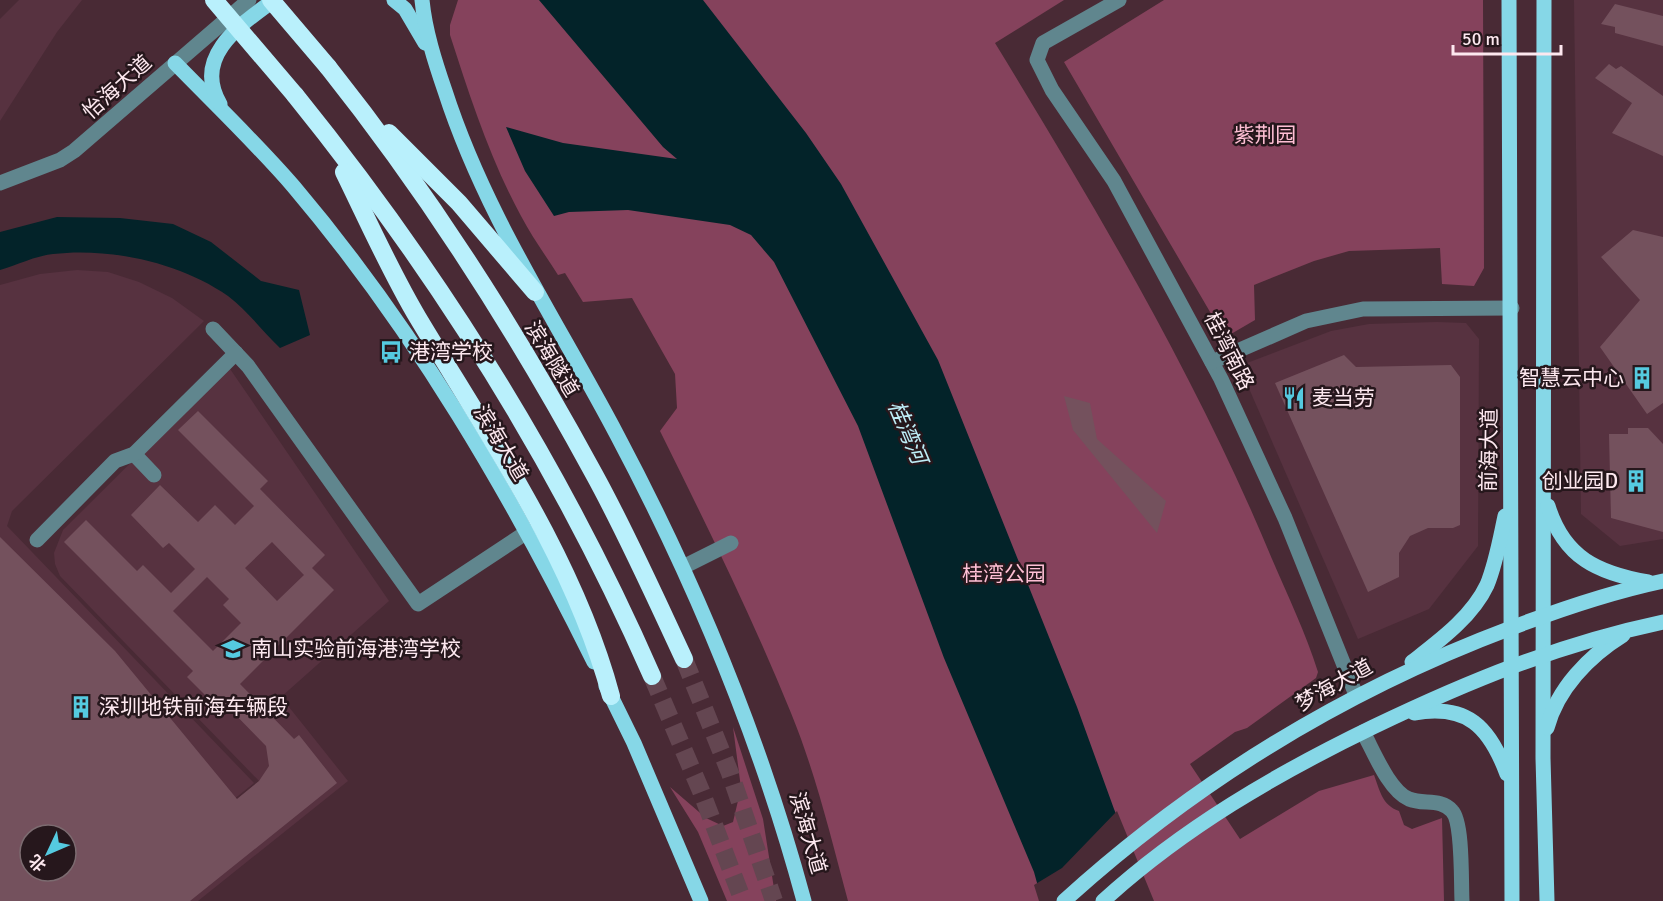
<svg xmlns="http://www.w3.org/2000/svg" width="1663" height="901" viewBox="0 0 1663 901" font-family="Signika,'Noto Sans SC',sans-serif">
<style>
.built{fill:#573240;fill-rule:evenodd}
.green{fill:#85425c}
.water{fill:#032329}
.pier{fill:#492a35}
.building{fill:#74515d;fill-rule:evenodd}
.lines{fill:none;stroke-linecap:round;stroke-linejoin:round}
.highway-tunnel{stroke:#644651;stroke-width:18;stroke-dasharray:18 9;stroke-linecap:butt}
.minor{stroke:#60868e;stroke-width:15}
.major{stroke:#86d7e7;stroke-width:15}
.highway{stroke:#b9f0fc;stroke-width:18}
.highway-bridge{stroke:#b9f0fc;stroke-width:18}
.labels{text-anchor:middle;stroke-width:5;stroke-linejoin:round;paint-order:stroke}
.street-label{font-size:21px;fill:#fde8ef;stroke:#26171c}
.park-label{font-size:21px;fill:#febfd4;stroke:#26171c}
.poi-label{font-size:21px;fill:#fde8ef;stroke:#26171c;text-anchor:start}
.water-label{font-size:22px;font-style:italic;fill:#beedf7;stroke:#26171c}
</style>
<rect width="100%" height="100%" fill="#492a35"/>
<!-- built -->
<g class="built">
<polygon points="19,0 82,0 57,32 0,121 0,19"/>
<polygon points="1574,0 1663,0 1663,539 1620,546 1581,514"/>
<path d="M77,270L108,272L139,282L172,298L204,321L12,511L7,526L254,783L108,901H0V285L40,274ZM30,835H66V871H30Z"/>
<polygon points="1437,322 1466,323 1479,339 1478,546 1429,609 1358,639 1244,377 1247,363 1331,331 1369,324"/>
<polygon points="228,366 389,601 281,697 348,781 198,901 111,901 259,781 60,576 55,564 54,553 63,530"/>
</g>
<!-- green -->
<g class="green">
<path d="M458,0H1064L995,43C1097,210 1197,378 1272,559C1288,596 1306,634 1318,672L1316,678L1247,728L1235,732L1190,764L1240,839L1319,791L1374,775C1380,791 1382,805 1399,811L1404,825L1412,829L1442,818L1444,901H848C831,838 816,774 791,713C752,617 706,524 660,431L677,408L675,374L632,298L583,302L565,273L558,275C546,256 532,237 521,216C490,159 470,97 450,35V25Z"/>
<polygon points="1164,0 1483,0 1484,268 1474,286 1442,284 1440,248 1349,251 1314,261 1254,285 1255,320 1231,334 1220,329 1064,62"/>
<polygon points="733,727 763,819 776,901 727,901 698,832 670,787 706,818 723,826 733,822 741,788"/>
</g>
<!-- water -->
<g class="water">
<polygon points="539,0 703,0 806,133 841,184 938,360 1077,707 1114,809 1151,901 1042,901 1034,872 944,658 858,426 774,262 751,235 730,225 628,210 569,212 554,216 525,171 506,127 563,143 677,159 663,147"/>
<path d="M57,217L120,218L173,224L211,242L261,281L299,290L310,335L280,348C263,332 247,310 228,296C181,263 110,247 53,254C35,256 17,265 0,270V232Z"/>
</g>
<!-- pier -->
<polygon class="pier" points="1117,811 1154,901 1039,901 1034,885 1062,868"/>
<!-- building -->
<g class="building">
<polygon points="1615,4 1663,16 1663,46 1615,33 1615,27 1601,24"/>
<polygon points="1609,64 1616,69 1621,66 1663,96 1663,156 1612,133 1632,103 1595,78"/>
<polygon points="1633,230 1663,237 1663,403 1647,414 1600,347 1640,300 1601,257"/>
<polygon points="1344,355 1356,367 1451,365 1460,377 1460,525 1453,528 1428,528 1410,536 1399,553 1399,577 1368,592 1275,383"/>
<polygon points="1064,396 1090,403 1097,439 1166,501 1157,533 1073,430"/>
<path d="M198,411L268,481L260,489L325,555L312,568L334,590L240,684L294,739L299,735L337,783L190,901H0V537L115,651L237,799L259,781L269,766L266,746L222,701L217,707L187,677L193,671L64,542L86,520L137,571L143,565L171,593L195,569L169,543L163,548L131,515L160,485L198,522L215,505L235,525L254,506L178,430ZM272,542L304,575L277,601L245,568ZM207,577L229,599L223,605L241,623L213,651L173,611ZM30,835H66V871H30Z"/>
<polygon points="1628,428 1648,428 1663,444 1663,532 1611,518 1609,434 1628,434"/>
</g>
<g class="lines">
<!-- highway-tunnel -->
<g class="highway-tunnel">
<polyline points="684,659 730,773 774,901"/>
<polyline points="652,676 701,791 743,901"/>
</g>
<!-- minor -->
<g class="minor">
<polyline points="1119,0 1043,43 1037,60 1052,90 1114,181 1221,379 1285,518 1356,695"/>
<polyline points="0,183 60,160 74,151 249,0"/>
<polyline points="213,329 248,366 418,604 527,532"/>
<polyline points="1212,362 1306,321 1363,309 1512,308"/>
<polyline points="134,454 154,475"/>
<polyline points="37,540 115,461 134,454 236,353"/>
<polyline points="683,567 731,543"/>
<path d="M1363,732C1373,750 1389,791 1409,799C1423,805 1441,798 1452,811C1463,822 1461,883 1462,901"/>
</g>
<!-- major -->
<g class="major">
<polyline points="394,0 405,9 425,43"/>
<path d="M422,0C425,31 435,62 445,91C485,215 557,321 617,435C696,584 760,738 804,901"/>
<polyline points="1509,0 1512,901"/>
<polyline points="1544,0 1543,758 1547,901"/>
<path d="M175,63C215,104 257,144 294,187C416,331 511,494 594,662"/>
<path d="M220,104C192,57 240,25 274,0"/>
<path d="M1548,506C1564,558 1598,573 1648,582"/>
<path d="M1412,662C1439,641 1472,617 1487,585C1496,563 1500,539 1505,516"/>
<polyline points="606,686 634,743 701,901"/>
<path d="M1414,713C1467,704 1489,726 1507,774"/>
<path d="M1547,728C1557,689 1589,656 1623,635"/>
<path d="M1064,901C1195,782 1346,690 1511,628C1561,609 1611,592 1663,581"/>
<path d="M1103,901C1183,828 1276,774 1373,727C1469,681 1559,644 1663,622"/>
</g>
<!-- highway -->
<g class="highway">
<path d="M328,67C429,194 517,332 594,474C627,534 655,597 684,659"/>
<path d="M295,95C438,272 561,468 652,676"/>
<polyline points="389,133 459,203 535,292"/>
<path d="M344,172C368,221 390,271 418,318C490,438 574,559 611,696"/>
</g>
<!-- highway-bridge -->
<g class="highway-bridge">
<polyline points="214,0 295,95"/>
<polyline points="271,0 328,67"/>
</g>
</g>
<!-- icons -->
<defs>
<g id="bus-bare" transform="scale(1.8)"><path d="M-5-6H5V4H4V6H2V4H-2V6H-4V4H-5ZM-3.5-4V0h7V-4ZM-3.5 1.2v1.5H-2V1.2ZM2 1.2v1.5H3.5V1.2Z" fill="#55cae0" stroke="#26171c" stroke-width="2.5" paint-order="stroke"/></g>
<g id="building-bare" transform="scale(1.8)"><path d="M-4-6H4V6H1V3H-1V6H-4ZM-2.5-4.3h1.7v1.8h-1.7ZM.8-4.3h1.7v1.8H.8ZM-2.5-1h1.7V.8h-1.7ZM.8-1h1.7V.8H.8Z" fill="#55cae0" stroke="#26171c" stroke-width="2.5" paint-order="stroke"/></g>
<g id="restaurant-bare" transform="scale(1.8)"><path d="M-5-6h1v4h1v-4h1v4h1v-4h1v5L-1.5 .5V6h-2V.5L-5-1ZM5-6V6H3V1.5H1.5Q1.5-4 5-6Z" fill="#55cae0" stroke="#26171c" stroke-width="2.5" paint-order="stroke"/></g>
<g id="school-bare" transform="scale(1.8)"><path d="M0-5L7-2L0 1L-7-2ZM-4 1L0 2.5L4 1V4Q0 6-4 4Z" fill="#55cae0" stroke="#26171c" stroke-width="2.5" paint-order="stroke"/></g>
</defs>
<g fill-rule="evenodd">
<use href="#bus-bare" x="391" y="352"/>
<use href="#building-bare" x="1642" y="378"/>
<use href="#restaurant-bare" x="1294" y="398"/>
<use href="#building-bare" x="1636" y="481"/>
<use href="#school-bare" x="233" y="649"/>
<use href="#building-bare" x="81" y="707"/>
</g>
<g class="labels">
<!-- street labels -->
<g class="street-label">
<text transform="translate(117 87) rotate(-42)" y="7">怡海大道</text>
<text transform="translate(1229 351) rotate(63)" y="7">桂湾南路</text>
<text transform="translate(552 359) rotate(59)" y="7">滨海隧道</text>
<text transform="translate(501 443) rotate(59)" y="7">滨海大道</text>
<text transform="translate(1489 450) rotate(-89)" y="7">前海大道</text>
<text transform="translate(1334 685) rotate(-29)" y="7">梦海大道</text>
<text transform="translate(808 833) rotate(74)" y="7">滨海大道</text>
</g>
<!-- park labels -->
<g class="park-label">
<text x="1265" y="142">紫荆园</text>
<text x="1004" y="581">桂湾公园</text>
</g>
<!-- poi labels -->
<g class="poi-label">
<text x="409" y="359">港湾学校</text>
<text x="1624" y="385" text-anchor="end">智慧云中心</text>
<text x="1312" y="405">麦当劳</text>
<text x="1618" y="488" text-anchor="end">创业园D</text>
<text x="251" y="656">南山实验前海港湾学校</text>
<text x="99" y="714">深圳地铁前海车辆段</text>
</g>
<!-- water labels -->
<g class="water-label">
<text transform="translate(908 432) rotate(67)" y="8">桂湾河</text>
</g>
</g>
<!-- north arrow -->
<g transform="translate(48 853) rotate(226)"><circle r="28" fill="#26171c" stroke="#7c6b70" stroke-width="1.5"/>
<path d="M0-4.5L10 22L0 15L-10 22Z" fill="#55cae0"/>
<text y="-9" font-size="16" font-weight="bold" text-anchor="middle" fill="#fde8ef">北</text>
</g>
<!-- scale -->
<path d="M1453 45v9h108v-9" fill="none" stroke="#fde8ef" stroke-width="3"/>
<text x="1462" y="45" font-size="18" fill="#fde8ef" stroke="#26171c" stroke-width="4.5" paint-order="stroke">50 m</text>
</svg>
